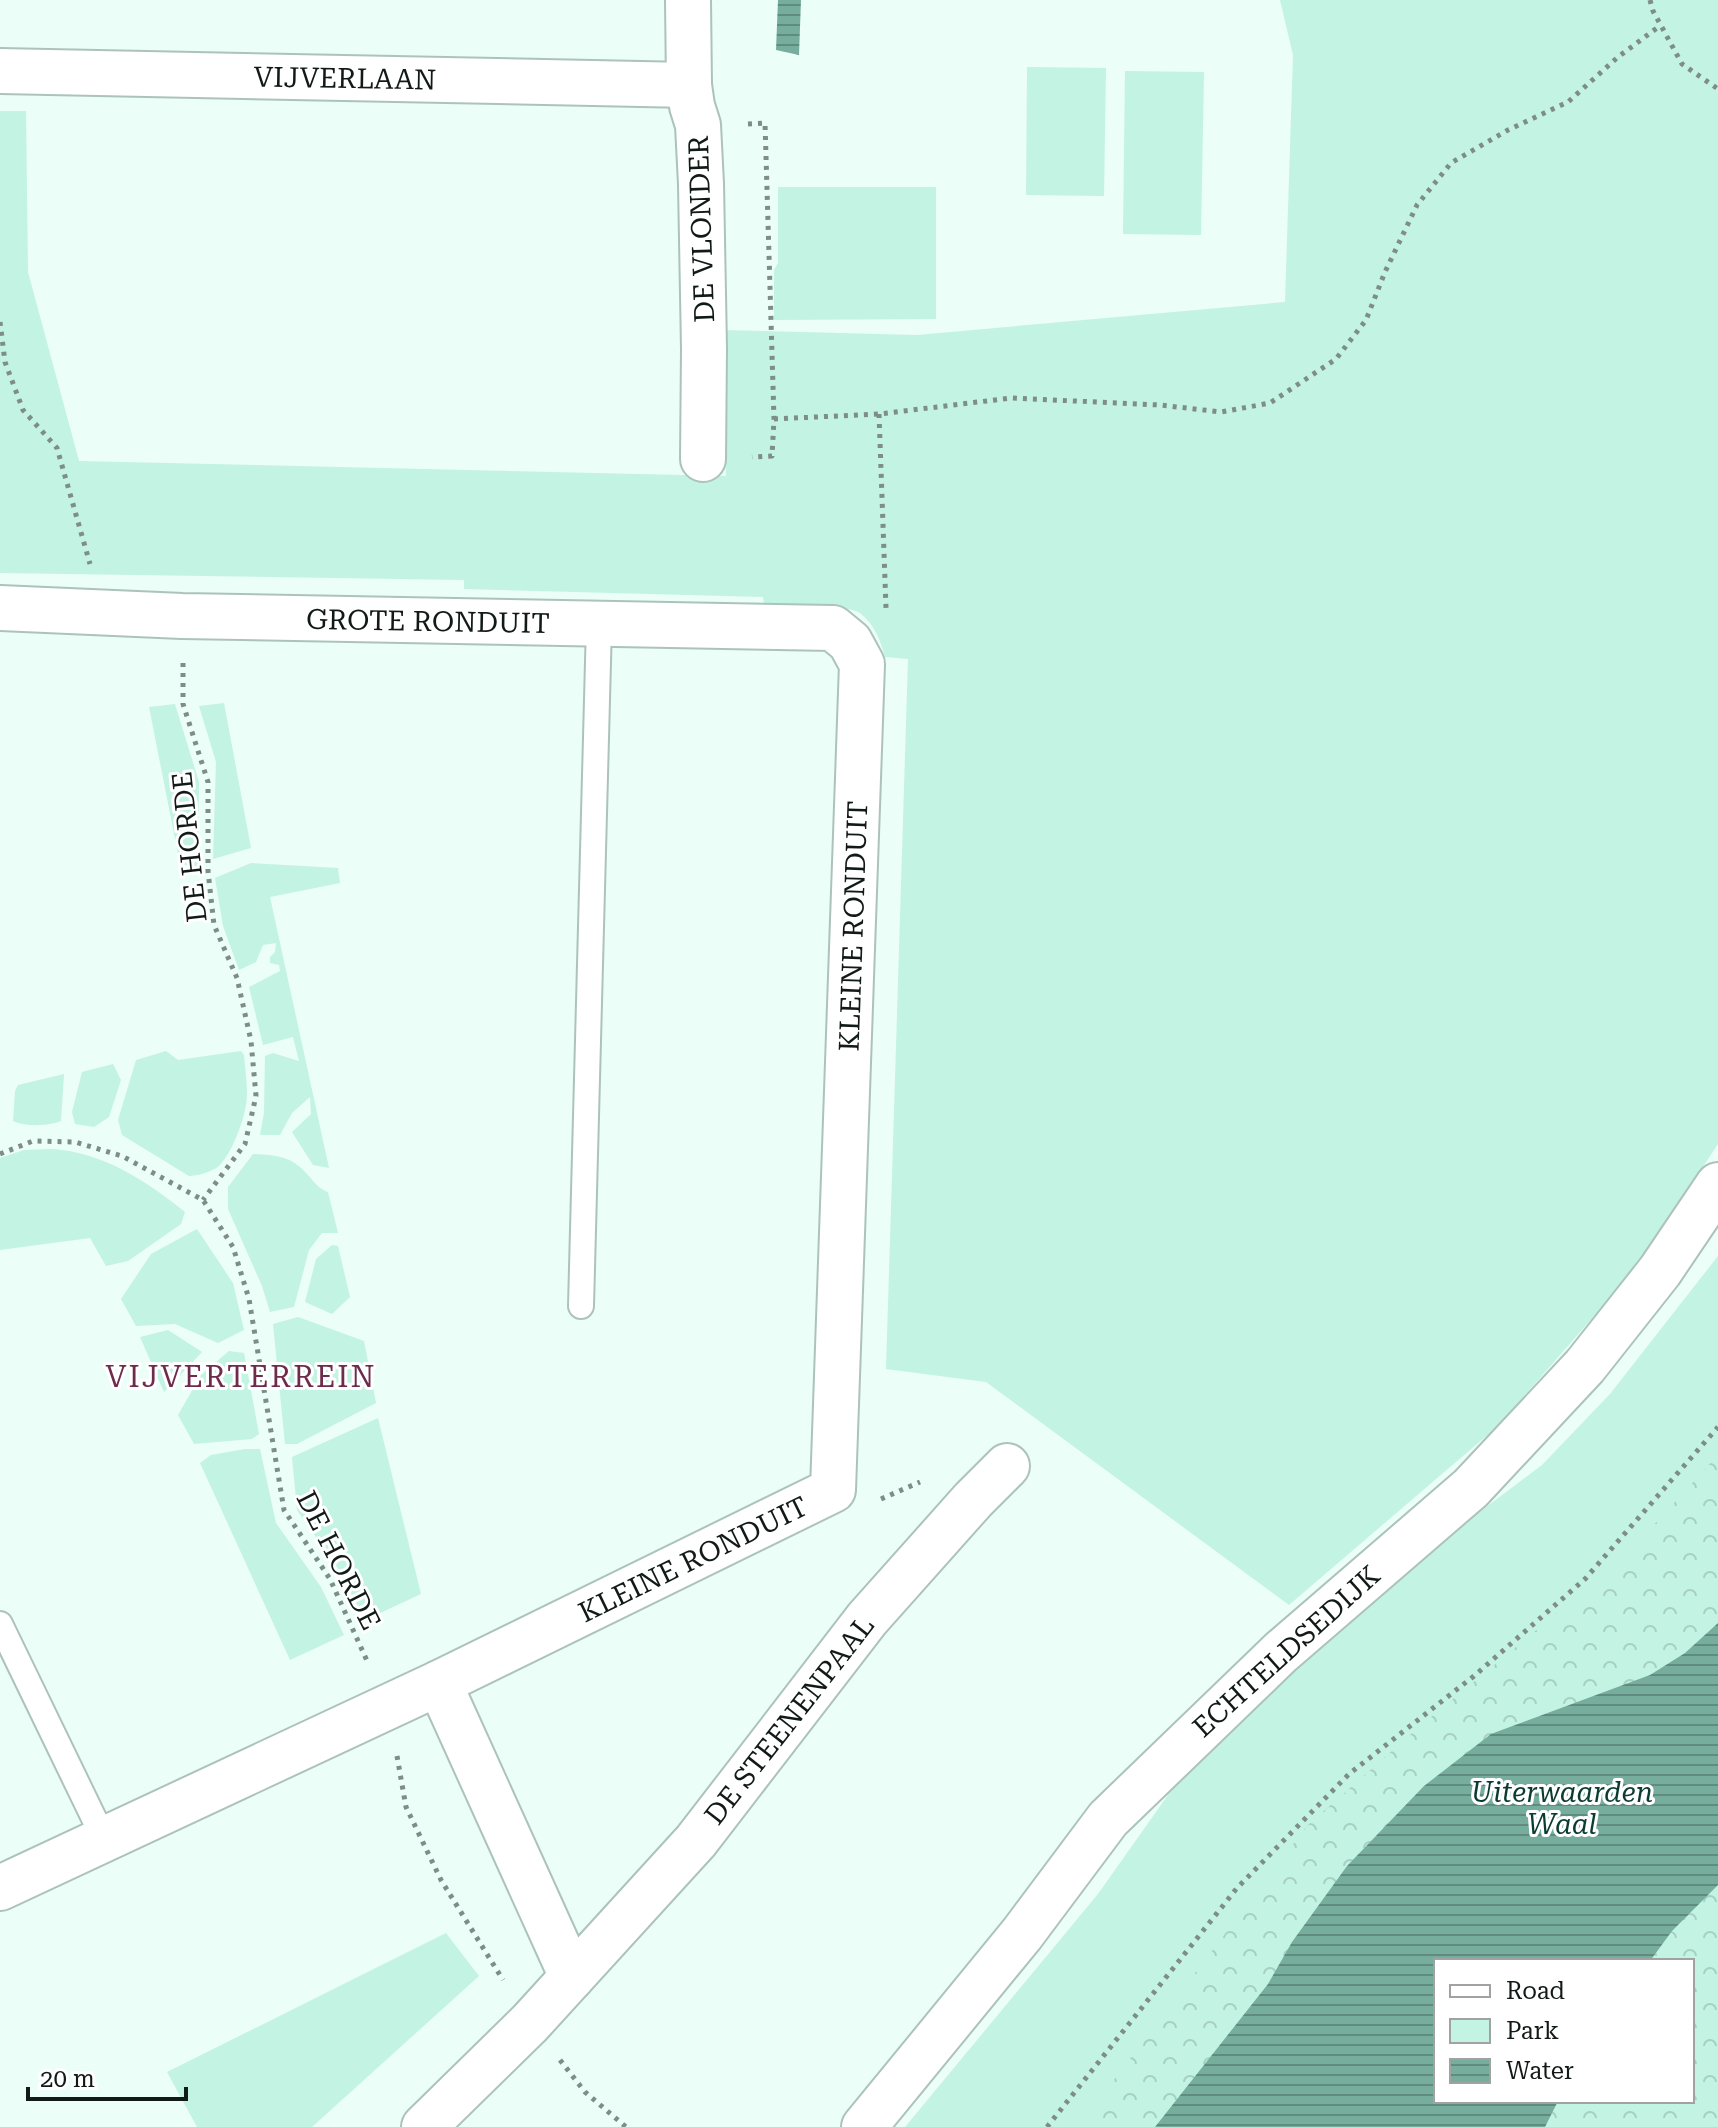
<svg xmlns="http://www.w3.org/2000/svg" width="1718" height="2127" viewBox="0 0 1718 2127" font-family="'Roboto Serif',serif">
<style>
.green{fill:#c3f3e3}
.forest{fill:url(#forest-crowns);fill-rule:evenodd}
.water{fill:url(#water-rules)}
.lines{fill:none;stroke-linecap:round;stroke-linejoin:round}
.lane-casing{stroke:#acc3bb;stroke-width:28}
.street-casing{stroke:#acc3bb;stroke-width:48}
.path{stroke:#7f8d88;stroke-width:5;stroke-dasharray:4 6;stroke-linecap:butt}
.lane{stroke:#fff;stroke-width:24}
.street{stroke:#fff;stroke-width:44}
.labels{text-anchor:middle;stroke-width:6;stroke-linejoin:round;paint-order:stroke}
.street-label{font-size:28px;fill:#111a17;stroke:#fff}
.park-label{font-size:28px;font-style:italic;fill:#0b3c30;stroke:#fff}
.neighbourhood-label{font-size:30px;letter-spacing:2px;fill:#6e2c4c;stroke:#fff}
</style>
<defs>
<pattern id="forest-crowns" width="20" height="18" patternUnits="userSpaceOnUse" patternTransform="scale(2)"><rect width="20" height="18" fill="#c3f3e3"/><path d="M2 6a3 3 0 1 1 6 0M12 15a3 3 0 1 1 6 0" fill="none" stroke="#a6d0c2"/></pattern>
<pattern id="water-rules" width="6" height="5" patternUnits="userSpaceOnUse" patternTransform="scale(2)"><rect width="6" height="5" fill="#76ad9c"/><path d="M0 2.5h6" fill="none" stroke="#5f8c7e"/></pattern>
</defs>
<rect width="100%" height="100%" fill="#ebfef7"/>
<!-- green -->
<g class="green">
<path d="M1280,0H1718V1144L1636,1268L1498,1426L1289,1605L986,1382L886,1369L908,659L885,657C881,641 874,624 860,613C846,604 784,605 764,604L763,597L464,589V580L0,573V111H26L28,272L79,461L726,476L722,330L917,335L1285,302L1293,55Z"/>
<polygon points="1027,67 1106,68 1104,196 1026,195"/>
<polygon points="1125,71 1204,72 1201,235 1123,234"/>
<polygon points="778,187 936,187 936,319 774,320 774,270 778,263"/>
<polygon points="224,703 251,848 213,859 216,762 199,706"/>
<polygon points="175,704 199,782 198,867 180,864 149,707"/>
<polygon points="251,863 338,868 340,883 270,897 329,1168 313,1165 292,1132 311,1114 310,1097 292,1113 280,1135 260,1135 264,1113 265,1056 273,1053 299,1061 293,1037 263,1045 249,987 280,971 279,965 270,963 270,957 275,952 276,943 263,945 256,962 239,970 223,926 215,878"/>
<path d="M166,1051L178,1060L241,1051L244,1055C245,1068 247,1081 247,1094C247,1114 233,1152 219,1166C212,1172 197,1176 189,1176L122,1135L118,1120L136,1060Z"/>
<polygon points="113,1064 121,1080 109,1117 94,1127 75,1124 72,1112 82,1072"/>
<path d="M64,1074L61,1121C49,1126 25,1127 13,1121L15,1091L18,1085Z"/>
<path d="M24,1150C36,1150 50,1148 62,1150C109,1156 149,1183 185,1212L181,1224L128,1261L106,1266L90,1238L0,1250V1158Z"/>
<path d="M253,1154C276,1155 292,1156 308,1175C314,1182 319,1189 328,1192L338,1233H322L309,1250L294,1307L270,1312L262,1286L228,1209V1187Z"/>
<polygon points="197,1229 233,1283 244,1330 218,1343 175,1324 136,1326 121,1299 151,1254"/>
<polygon points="332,1245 338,1246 350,1297 332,1314 305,1302 316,1259"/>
<polygon points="1718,1256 1718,1623 1155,2127 905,2127 1098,1894 1192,1761 1309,1640 1542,1465 1610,1394"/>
<polygon points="298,1317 364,1341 376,1403 297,1444 285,1444 273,1324"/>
<polygon points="168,1330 202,1352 164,1392 140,1337"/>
<polygon points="229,1351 244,1353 259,1434 252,1439 194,1444 178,1415 201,1375"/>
<polygon points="378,1418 421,1594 365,1620 339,1570 297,1510 292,1457"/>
<polygon points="245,1449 260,1449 276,1523 321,1587 344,1635 290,1660 200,1463 211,1455"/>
<polygon points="446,1933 479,1976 312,2127 197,2127 167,2072"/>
</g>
<!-- forest -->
<path class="forest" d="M1718,1455V2127H1078L1307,1826L1419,1727L1602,1576L1640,1540ZM1436,1961H1692V2101H1436Z"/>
<!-- water -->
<g class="water">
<polygon points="778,0 801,0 799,55 776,50"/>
<polygon points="1718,1623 1718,1885 1672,1931 1650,1961 1436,1961 1436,2101 1558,2101 1545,2127 1155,2127 1268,1984 1292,1942 1347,1866 1424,1786 1491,1734 1650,1675 1685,1653"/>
</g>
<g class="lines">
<!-- lane casing -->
<g class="lane-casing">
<g id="lane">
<polyline points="581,1306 599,624"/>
<polyline points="0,1624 104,1839"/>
</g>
</g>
<!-- street casing -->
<g class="street-casing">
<g id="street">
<polyline points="688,0 689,85 692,106 698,125 701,184 704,349 703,459"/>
<polyline points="0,71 689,85"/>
<polyline points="0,608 182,616 833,628 850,642 862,664 833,1490 439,1683 0,1888"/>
<polyline points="439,1683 572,1977"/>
<polyline points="424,2127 530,2023 696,1841 867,1619 973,1500 1007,1466"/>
<polyline points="864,2127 1022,1934 1108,1819 1281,1652 1471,1488 1585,1366 1660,1271 1718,1185"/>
</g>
</g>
<!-- path -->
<g class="path">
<polyline points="1650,0 1653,11 1682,64 1718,89"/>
<polyline points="748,124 765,123 774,419 772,456 752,457"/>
<polyline points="0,322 5,362 23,410 57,448 90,564"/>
<polyline points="879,414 886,608"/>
<polyline points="774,419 879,414 1011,398 1160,405 1221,412 1270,403 1336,359 1366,320 1385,272 1417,205 1451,163 1508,130 1568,102 1618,57 1661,25"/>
<polyline points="183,663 183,704 208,782 208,871 214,925 237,978 251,1041 256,1096 245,1144 203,1200"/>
<polyline points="0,1154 33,1141 75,1142 122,1156 203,1200 233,1247 249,1299 284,1510 330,1579 368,1663"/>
<polyline points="881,1499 920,1482"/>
<polyline points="397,1756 406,1807 441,1880 503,1980"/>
<polyline points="560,2060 585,2092 626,2127"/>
<polyline points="1047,2127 1237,1888 1349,1774 1474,1676 1585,1579 1718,1427"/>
</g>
<!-- lane -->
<use href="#lane" class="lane"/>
<!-- street -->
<use href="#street" class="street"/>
</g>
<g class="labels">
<!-- street labels -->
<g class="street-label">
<text transform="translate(345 78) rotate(1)" y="10">VIJVERLAAN</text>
<text transform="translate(701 229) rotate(-92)" y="10">DE VLONDER</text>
<text transform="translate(428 621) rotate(1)" y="10">GROTE RONDUIT</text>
<text transform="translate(189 847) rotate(-96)" y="10">DE HORDE</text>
<text transform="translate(853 926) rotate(-88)" y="10">KLEINE RONDUIT</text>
<text transform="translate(693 1559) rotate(-26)" y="10">KLEINE RONDUIT</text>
<text transform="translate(339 1560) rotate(63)" y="10">DE HORDE</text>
<text transform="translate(1286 1651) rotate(-42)" y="10">ECHTELDSEDIJK</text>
<text transform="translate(789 1720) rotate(-52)" y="10">DE STEENENPAAL</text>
</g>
<!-- park labels -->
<g class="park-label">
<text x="1562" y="1802">Uiterwaarden<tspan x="1562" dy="32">Waal</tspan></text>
</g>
<!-- neighbourhood labels -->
<g class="neighbourhood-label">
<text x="241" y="1387">VIJVERTERREIN</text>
</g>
</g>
<!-- legend -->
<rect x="1434" y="1959" width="260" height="144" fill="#ffffff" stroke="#a0a3a2" stroke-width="2"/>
<rect x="1450" y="1985" width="40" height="12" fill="#ffffff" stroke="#a0a3a2" stroke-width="2"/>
<text x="1506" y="1999" font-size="24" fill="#111a17">Road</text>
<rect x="1450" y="2019" width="40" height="24" fill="#c3f3e3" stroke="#a0a3a2" stroke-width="2"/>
<text x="1506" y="2039" font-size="24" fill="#111a17">Park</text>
<rect x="1450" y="2059" width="40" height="24" fill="url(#water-rules)" stroke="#a0a3a2" stroke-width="2"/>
<text x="1506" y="2079" font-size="24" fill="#111a17">Water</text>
<!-- scale -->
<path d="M28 2087v12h158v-12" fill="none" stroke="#111a17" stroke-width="4"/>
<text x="40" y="2087" font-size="24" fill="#111a17" stroke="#ffffff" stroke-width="6" paint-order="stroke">20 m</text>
</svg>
